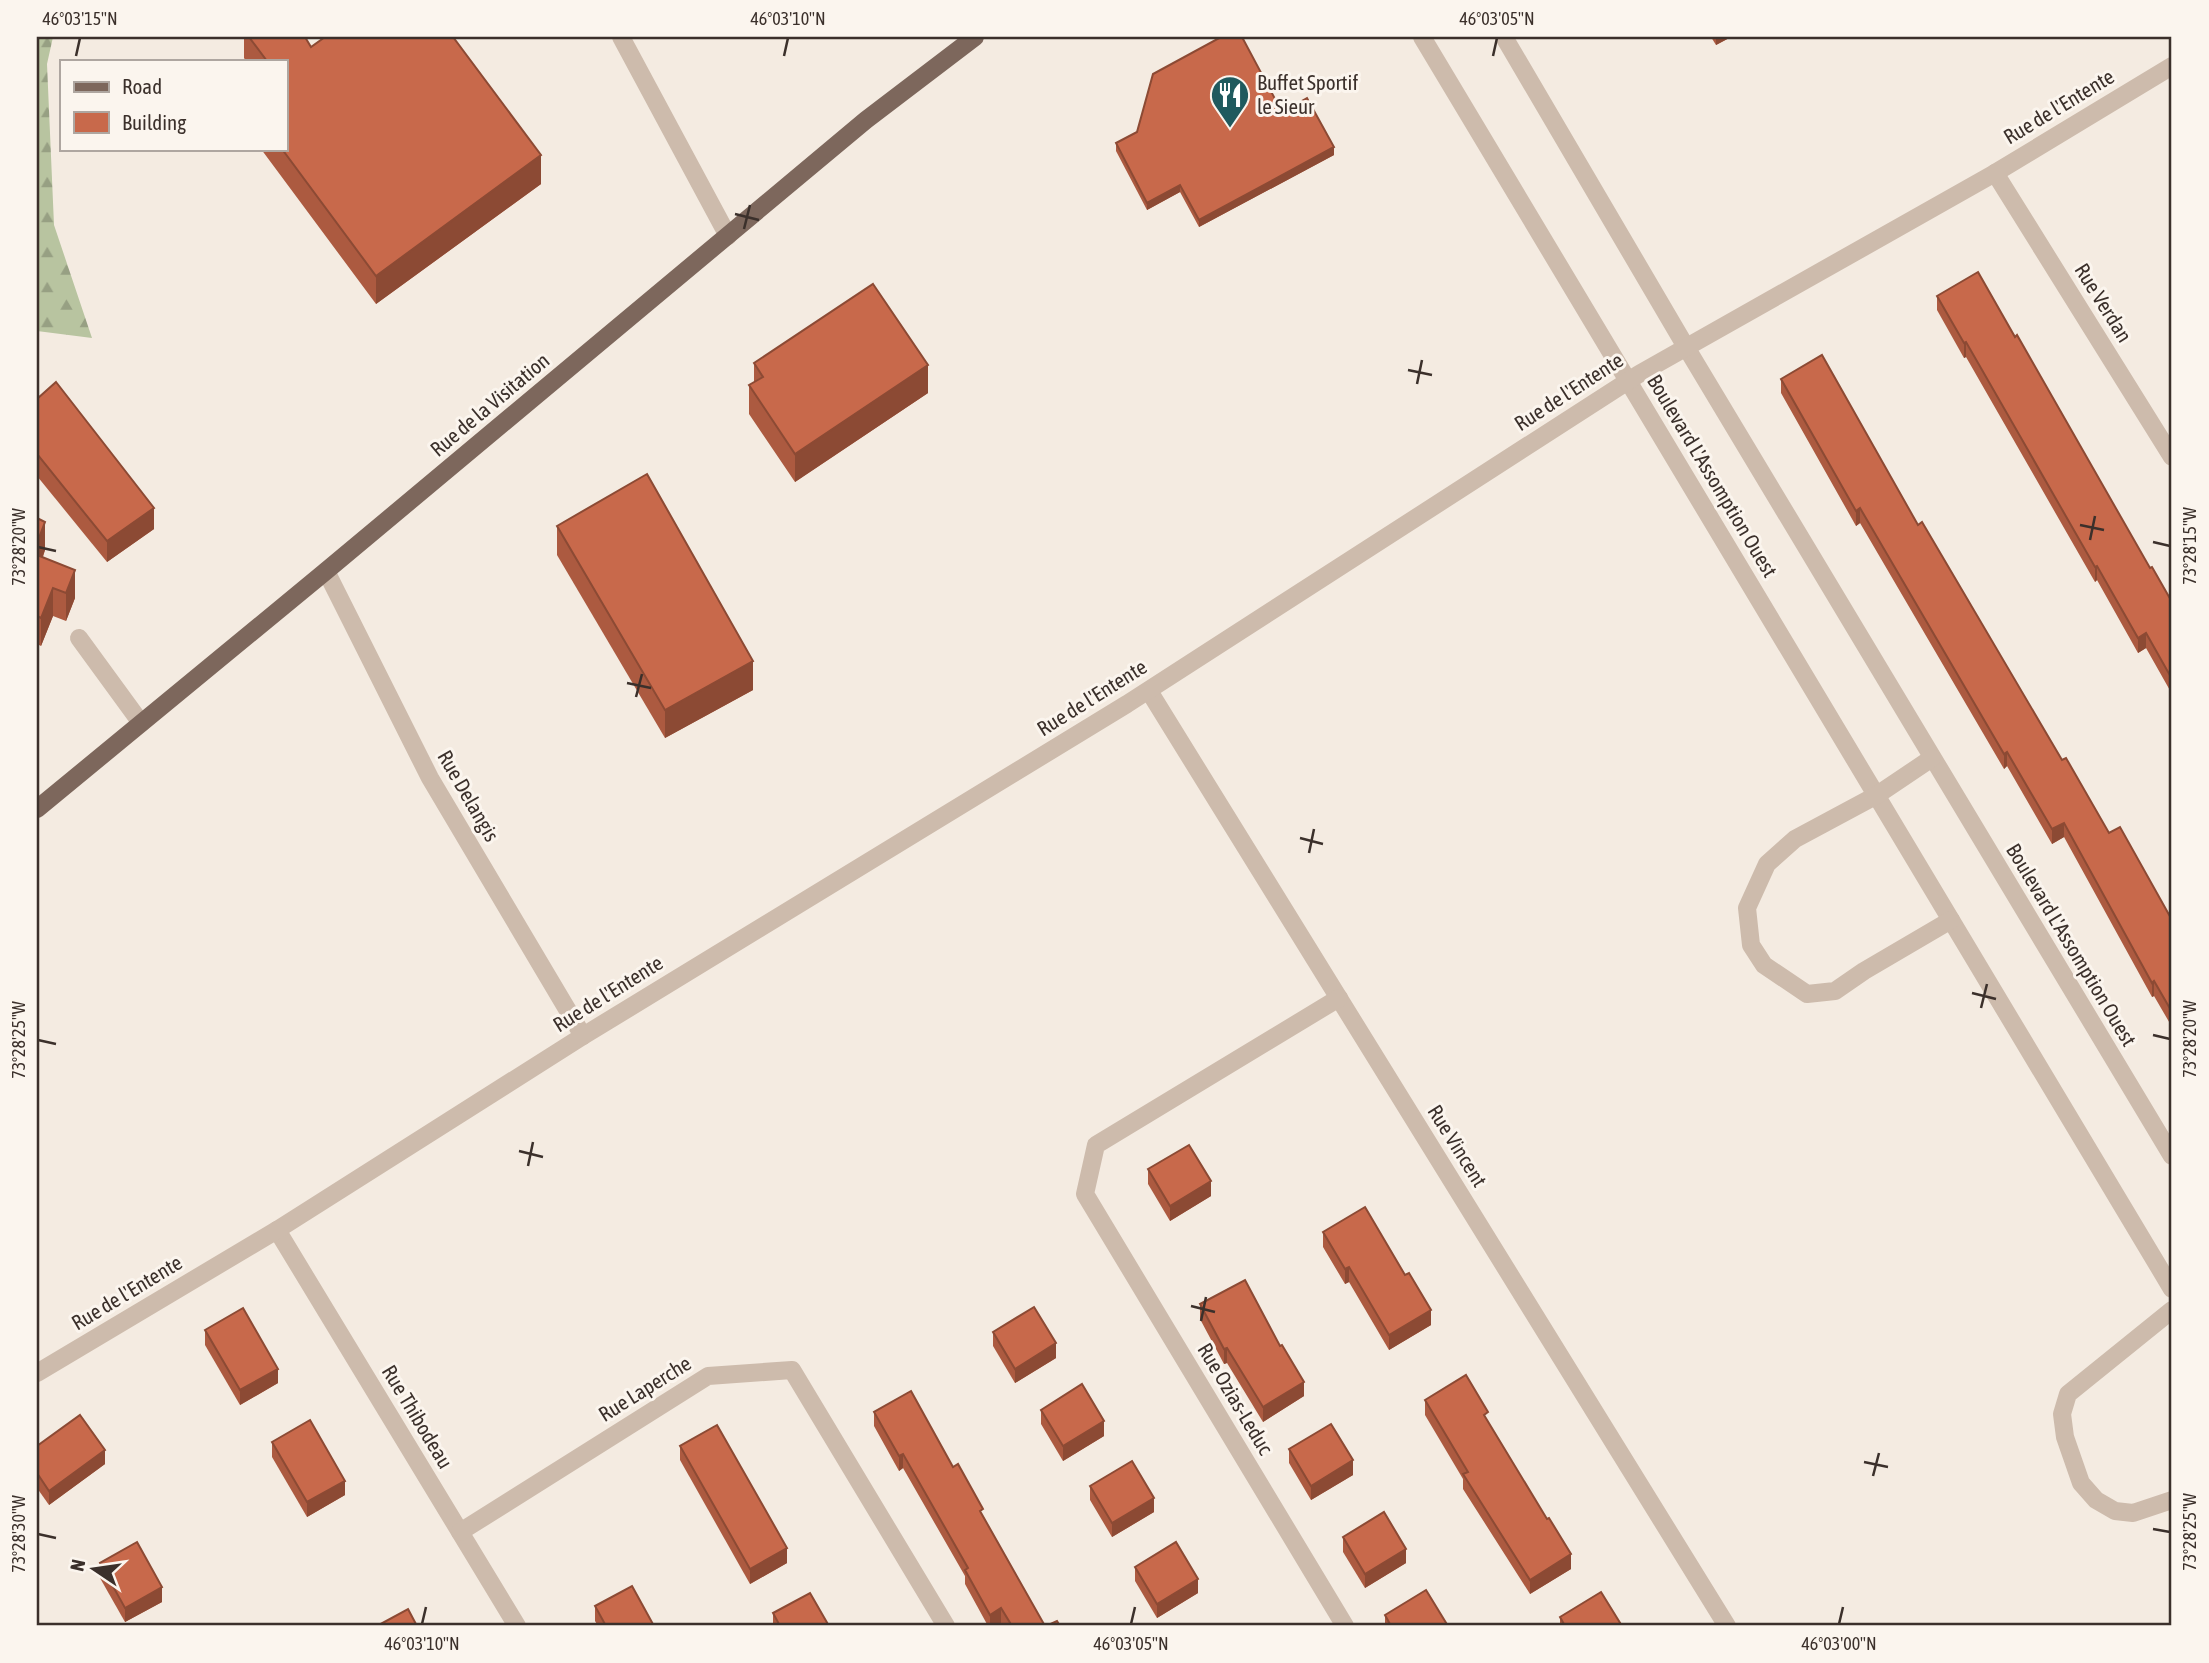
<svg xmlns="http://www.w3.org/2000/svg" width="2209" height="1663" viewBox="0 0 2209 1663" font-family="'Asap Condensed',sans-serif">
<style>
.forest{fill:url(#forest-firs)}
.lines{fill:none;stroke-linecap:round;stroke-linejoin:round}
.minor{stroke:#cdbbac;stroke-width:18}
.major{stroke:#7d675c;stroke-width:18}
.wall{fill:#ac5a40}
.shaded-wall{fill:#8c4a34}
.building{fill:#c8694b;stroke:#8c4a34;stroke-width:2}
.ticks{fill:none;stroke:#3b302b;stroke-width:2.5}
.labels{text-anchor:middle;stroke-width:6;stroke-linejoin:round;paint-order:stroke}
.poi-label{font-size:21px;fill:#3b302b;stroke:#fbf5ee;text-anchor:start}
.street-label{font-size:21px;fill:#3b302b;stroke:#fbf5ee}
.neatline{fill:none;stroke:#3b302b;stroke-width:2.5}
.ticks-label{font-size:18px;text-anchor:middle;fill:#3b302b}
</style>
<defs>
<pattern id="forest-firs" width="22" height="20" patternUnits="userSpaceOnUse" patternTransform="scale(1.75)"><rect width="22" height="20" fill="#b8c4a0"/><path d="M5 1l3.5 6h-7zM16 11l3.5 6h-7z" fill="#97a083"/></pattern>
</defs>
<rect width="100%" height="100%" fill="#f4ebe1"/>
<!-- forest -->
<polygon class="forest" points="37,37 53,37 47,64 54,225 92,338 37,331"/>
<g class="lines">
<!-- minor -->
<g class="minor">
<polyline points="621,37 728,236"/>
<polyline points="1422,37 2172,1289"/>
<polyline points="1504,37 1686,347 2172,1156"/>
<polyline points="1995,173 2172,457"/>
<polyline points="326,571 430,778 583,1036"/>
<polyline points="79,638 141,723"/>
<polyline points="1149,691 1727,1626"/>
<polyline points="1932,758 1877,795 1795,839 1767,864 1747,908 1751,945 1764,965 1807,994 1835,991 1864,971 1951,920"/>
<polyline points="1339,998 1096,1145 1085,1194 1345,1626"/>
<polyline points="277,1230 517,1626"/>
<polyline points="2172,1310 2068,1394 2062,1414 2065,1437 2081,1483 2096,1500 2115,1511 2133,1513 2172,1500"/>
<polyline points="37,1373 277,1230 583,1036 1127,704 1639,374 1995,173 2172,66"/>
<polyline points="460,1532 708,1376 792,1370 946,1626"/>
</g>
<!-- major -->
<polyline class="major" points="37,809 326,571 866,120 975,37"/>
</g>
<!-- wall -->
<g class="wall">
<polygon points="244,37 305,37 311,47 541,184 376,304 261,149 285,149 285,61 246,61 244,58"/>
<polygon points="1711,37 1731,37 1716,45"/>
<polygon points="1282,112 1334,155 1199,227 1180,192 1147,210 1116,151 1116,143"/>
<polygon points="1937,296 2015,337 2150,568 2172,602 2172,694 2146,648 2138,653 2097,580 2095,582 1966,357 1964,358 1937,310"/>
<polygon points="754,363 928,393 795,482 749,414 749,385 754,382"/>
<polygon points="1781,379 1918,525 2062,760 2109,833 2172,920 2172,1027 2154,996 2152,997 2064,837 2052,844 2007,766 2004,769 1860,523 1856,526 1781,393"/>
<polygon points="37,399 154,529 107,562 37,476"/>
<polygon points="37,518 45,550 43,557 75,598 66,621 53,616 41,646 37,644"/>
<polygon points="557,526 753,690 665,738 557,555"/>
<polygon points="1148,1169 1211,1196 1170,1221 1148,1184"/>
<polygon points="1323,1232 1431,1325 1389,1350 1349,1282 1345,1284 1323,1247"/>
<polygon points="1200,1304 1304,1396 1263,1422 1227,1363 1224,1364 1200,1319"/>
<polygon points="205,1330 278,1383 240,1405 205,1345"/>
<polygon points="993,1332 1056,1358 1015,1383 993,1346"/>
<polygon points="1425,1400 1488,1422 1571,1569 1530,1594 1463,1489 1463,1479 1425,1415"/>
<polygon points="1041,1410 1104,1436 1063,1461 1041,1424"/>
<polygon points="874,1412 953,1467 983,1517 1045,1626 1003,1626 1001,1623 995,1626 988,1626 965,1584 965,1576 903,1468 899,1471 874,1426"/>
<polygon points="272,1442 345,1495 307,1517 272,1457"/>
<polygon points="37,1446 105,1464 49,1505 37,1488"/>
<polygon points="680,1446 787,1563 750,1584 680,1460"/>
<polygon points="1289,1449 1353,1475 1311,1500 1289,1463"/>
<polygon points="1090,1486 1154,1512 1112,1537 1090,1500"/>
<polygon points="1343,1537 1406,1563 1365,1588 1343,1552"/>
<polygon points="100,1563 162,1602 125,1622 100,1578"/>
<polygon points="1135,1567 1198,1593 1157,1618 1135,1581"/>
<polygon points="595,1606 654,1626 598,1626 595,1621"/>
<polygon points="773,1613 829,1626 773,1626"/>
<polygon points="1385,1615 1448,1626 1385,1626"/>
<polygon points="1560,1617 1622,1626 1560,1626"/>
</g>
<!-- shaded-wall -->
<g class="shaded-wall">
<polygon points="1716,37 1731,37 1716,45"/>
<polygon points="1334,147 1334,155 1199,227 1199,220"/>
<polygon points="541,155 541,184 376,304 376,276"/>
<polygon points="1180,185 1180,192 1147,210 1147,203"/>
<polygon points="1966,342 1966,357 1964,358 1964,343"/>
<polygon points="928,365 928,393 795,482 795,454"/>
<polygon points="154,508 154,529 107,562 107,541"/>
<polygon points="1860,508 1860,523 1856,526 1856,511"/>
<polygon points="45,522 45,550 37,571 37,543"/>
<polygon points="2097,566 2097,580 2095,582 2095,567"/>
<polygon points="75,570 75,598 66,621 66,593"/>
<polygon points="53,588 53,616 41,646 41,618"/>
<polygon points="2146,633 2146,648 2138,653 2138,638"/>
<polygon points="753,661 753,690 665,738 665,710"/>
<polygon points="2007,752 2007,766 2004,769 2004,754"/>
<polygon points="2064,823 2064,837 2052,844 2052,829"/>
<polygon points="2154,981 2154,996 2152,997 2152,983"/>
<polygon points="1211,1181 1211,1196 1170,1221 1170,1206"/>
<polygon points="1349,1267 1349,1282 1345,1284 1345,1269"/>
<polygon points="1431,1310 1431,1325 1389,1350 1389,1335"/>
<polygon points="1056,1343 1056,1358 1015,1383 1015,1369"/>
<polygon points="1227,1348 1227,1363 1224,1364 1224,1349"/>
<polygon points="278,1369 278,1383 240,1405 240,1390"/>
<polygon points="1304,1382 1304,1396 1263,1422 1263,1407"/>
<polygon points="1104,1421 1104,1436 1063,1461 1063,1446"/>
<polygon points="105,1450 105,1464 49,1505 49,1491"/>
<polygon points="903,1454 903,1468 899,1471 899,1456"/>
<polygon points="1353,1460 1353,1475 1311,1500 1311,1486"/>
<polygon points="345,1481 345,1495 307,1517 307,1502"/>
<polygon points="1154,1498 1154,1512 1112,1537 1112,1523"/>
<polygon points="787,1548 787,1563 750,1584 750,1569"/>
<polygon points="1406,1549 1406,1563 1365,1588 1365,1574"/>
<polygon points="1571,1554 1571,1569 1530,1594 1530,1580"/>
<polygon points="1198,1579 1198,1593 1157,1618 1157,1604"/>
<polygon points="162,1587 162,1602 125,1622 125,1608"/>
<polygon points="1001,1608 1001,1623 995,1626 990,1626 990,1615"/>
</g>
<!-- building -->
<g class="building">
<polygon points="249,37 305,37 311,47 325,37 453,37 541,155 376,276 282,149 285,149 285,61 267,61"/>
<polygon points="1221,37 1242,37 1282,112 1307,98 1334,147 1199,220 1180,185 1147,203 1116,143 1137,132 1153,74"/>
<polygon points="1978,272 2015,337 2017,335 2150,568 2152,567 2172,602 2172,679 2146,633 2138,638 2097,566 2095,567 1966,342 1964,343 1937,296"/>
<polygon points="873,284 928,365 795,454 749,385 763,377 754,363"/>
<polygon points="1822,355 1918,525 1922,522 2062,760 2066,758 2109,833 2120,827 2172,920 2172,1012 2154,981 2152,983 2064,823 2052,829 2007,752 2004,754 1860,508 1856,511 1781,379"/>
<polygon points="56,382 154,508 107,541 37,454 37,399"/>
<polygon points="647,474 753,661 665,710 557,526"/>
<polygon points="37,518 45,522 37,543"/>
<polygon points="37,555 75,570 66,593 53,588 41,618 37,616"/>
<polygon points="1189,1145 1211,1181 1170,1206 1148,1169"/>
<polygon points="1365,1207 1405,1275 1409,1273 1431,1310 1389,1335 1349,1267 1345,1269 1323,1232"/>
<polygon points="1245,1280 1280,1346 1282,1345 1304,1382 1263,1407 1227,1348 1224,1349 1200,1304"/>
<polygon points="1034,1307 1056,1343 1015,1369 993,1332"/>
<polygon points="243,1308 278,1369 240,1390 205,1330"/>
<polygon points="1466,1375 1488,1412 1484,1415 1547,1519 1549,1518 1571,1554 1530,1580 1463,1474 1468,1472 1425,1400"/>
<polygon points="1082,1384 1104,1421 1063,1446 1041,1410"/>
<polygon points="911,1391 953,1467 958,1464 983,1509 980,1511 1045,1626 1012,1626 1001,1608 990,1615 965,1570 968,1568 903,1454 899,1456 874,1412"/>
<polygon points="80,1415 105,1450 49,1491 37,1473 37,1446"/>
<polygon points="310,1420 345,1481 307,1502 272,1442"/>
<polygon points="1331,1424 1353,1460 1311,1486 1289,1449"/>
<polygon points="717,1425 787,1548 750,1569 680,1446"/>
<polygon points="1132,1461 1154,1498 1112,1523 1090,1486"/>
<polygon points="1384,1512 1406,1549 1365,1574 1343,1537"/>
<polygon points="137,1542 162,1587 125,1608 100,1563"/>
<polygon points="1176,1542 1198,1579 1157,1604 1135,1567"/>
<polygon points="632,1586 654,1626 606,1626 595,1606"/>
<polygon points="1426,1590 1448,1626 1391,1626 1385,1615"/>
<polygon points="1601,1592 1622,1626 1565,1626 1560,1617"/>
<polygon points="810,1593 829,1626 780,1626 773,1613"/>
<polygon points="408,1609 417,1626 377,1626"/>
<polygon points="1057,1621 1060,1626 1046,1626"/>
</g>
<!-- ticks -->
<path class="ticks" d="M76,56L80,38M784,56L788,38M1493,56L1497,38M735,214L759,220M744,229L750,205M1408,370L1432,375M1417,384L1422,360M2080,525L2104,530M2090,540L2095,516M2153,542L2170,546M38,547L56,551M627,683L651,688M636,697L642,674M1300,838L1323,844M1309,853L1314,829M1972,993L1996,999M1981,1008L1987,984M2153,1035L2170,1039M38,1040L56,1044M519,1151L543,1157M528,1166L533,1142M1191,1306L1215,1312M1201,1321L1206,1297M1864,1462L1888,1467M1873,1476L1879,1453M2153,1529L2170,1532M38,1534L56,1538M422,1624L426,1607M1131,1624L1135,1607M1839,1624L1843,1607"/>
<!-- icons -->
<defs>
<g id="restaurant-pin" transform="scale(2.0125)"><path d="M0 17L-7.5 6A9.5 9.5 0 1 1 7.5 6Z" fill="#1f5a5e" stroke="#fbf5ee"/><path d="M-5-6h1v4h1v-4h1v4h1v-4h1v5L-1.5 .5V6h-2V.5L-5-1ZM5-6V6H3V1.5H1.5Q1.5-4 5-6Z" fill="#fff"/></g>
</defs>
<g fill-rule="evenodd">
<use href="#restaurant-pin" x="1230" y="95"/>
</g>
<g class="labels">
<!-- poi labels -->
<g class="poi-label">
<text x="1257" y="90">Buffet Sportif<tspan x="1257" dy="24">le Sieur</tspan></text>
</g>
<!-- street labels -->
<g class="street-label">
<text transform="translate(2059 107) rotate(-31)" y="7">Rue de l'Entente</text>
<text transform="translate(2103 303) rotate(58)" y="7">Rue Verdan</text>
<text transform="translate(1569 392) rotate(-33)" y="7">Rue de l'Entente</text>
<text transform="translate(490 405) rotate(-40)" y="7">Rue de la Visitation</text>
<text transform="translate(1712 476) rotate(59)" y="7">Boulevard L'Assomption Ouest</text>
<text transform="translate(1092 698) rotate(-32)" y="7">Rue de l'Entente</text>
<text transform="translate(468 796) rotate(60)" y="7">Rue Delangis</text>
<text transform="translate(2071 945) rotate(59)" y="7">Boulevard L'Assomption Ouest</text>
<text transform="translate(608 994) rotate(-32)" y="7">Rue de l'Entente</text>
<text transform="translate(1457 1146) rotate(58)" y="7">Rue Vincent</text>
<text transform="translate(127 1293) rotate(-31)" y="7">Rue de l'Entente</text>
<text transform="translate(645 1389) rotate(-32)" y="7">Rue Laperche</text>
<text transform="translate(1235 1399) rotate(59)" y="7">Rue Ozias-Leduc</text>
<text transform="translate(417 1417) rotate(59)" y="7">Rue Thibodeau</text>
</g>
</g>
<!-- border -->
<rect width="2209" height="1663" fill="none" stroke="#fbf5ee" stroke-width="77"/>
<!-- legend -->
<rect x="60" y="60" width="228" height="91" fill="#fbf5ee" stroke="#aea6a0" stroke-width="2"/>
<rect x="74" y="82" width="35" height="10" fill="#7d675c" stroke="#aea6a0" stroke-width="2"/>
<text x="122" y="94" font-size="21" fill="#3b302b">Road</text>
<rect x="74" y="112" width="35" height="21" fill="#c8694b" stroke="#aea6a0" stroke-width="2"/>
<text x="122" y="130" font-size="21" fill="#3b302b">Building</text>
<!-- north arrow -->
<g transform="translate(94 1569) rotate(283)" stroke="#fbf5ee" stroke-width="5" paint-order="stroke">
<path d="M0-5L12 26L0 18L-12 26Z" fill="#3b302b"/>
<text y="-10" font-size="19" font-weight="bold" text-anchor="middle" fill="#3b302b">N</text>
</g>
<rect x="38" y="38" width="2132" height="1586" class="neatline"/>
<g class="ticks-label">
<text x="80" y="25">46°03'15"N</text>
<text x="788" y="25">46°03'10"N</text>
<text x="1497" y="25">46°03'05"N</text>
<text transform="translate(2190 546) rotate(-90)" y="6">73°28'15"W</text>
<text transform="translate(19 547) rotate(-90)" y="6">73°28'20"W</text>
<text transform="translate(2190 1039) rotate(-90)" y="6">73°28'20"W</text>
<text transform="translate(19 1040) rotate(-90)" y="6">73°28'25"W</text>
<text transform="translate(2190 1532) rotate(-90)" y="6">73°28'25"W</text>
<text transform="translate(19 1534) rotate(-90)" y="6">73°28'30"W</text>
<text x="422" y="1650">46°03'10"N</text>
<text x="1131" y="1650">46°03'05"N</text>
<text x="1839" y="1650">46°03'00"N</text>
</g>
</svg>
